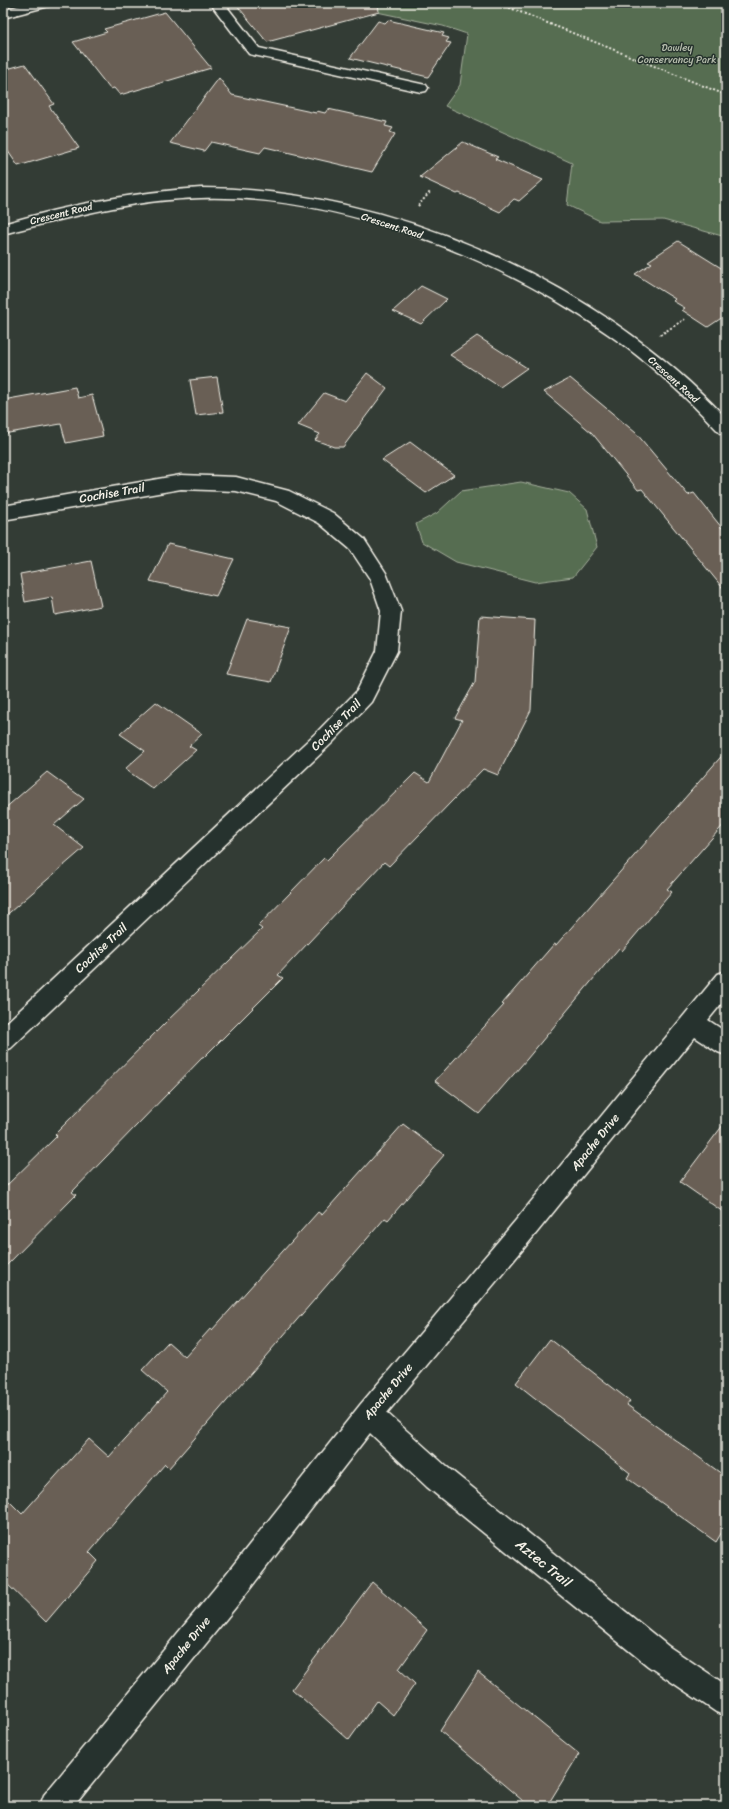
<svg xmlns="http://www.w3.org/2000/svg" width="729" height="1809" viewBox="0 0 729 1809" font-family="Sriracha,sans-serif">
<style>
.green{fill:#566d51;stroke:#a5af9c}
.building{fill:#695e54;stroke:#f4f1e8}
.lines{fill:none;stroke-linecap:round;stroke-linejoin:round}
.minor-casing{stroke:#f4f1e8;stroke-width:3}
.path{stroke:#f4f1e8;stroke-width:2;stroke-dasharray:2 2;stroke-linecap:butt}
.minor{fill:#26332d;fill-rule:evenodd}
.labels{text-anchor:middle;stroke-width:3;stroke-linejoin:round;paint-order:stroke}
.far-park-label{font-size:10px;fill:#b5bcac;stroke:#26332d}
.far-street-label{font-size:10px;fill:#f4f1e8;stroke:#26332d}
.street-label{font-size:12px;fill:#f4f1e8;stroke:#26332d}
.near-street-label{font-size:14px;fill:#f4f1e8;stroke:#26332d}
</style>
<rect width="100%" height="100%" fill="#333c35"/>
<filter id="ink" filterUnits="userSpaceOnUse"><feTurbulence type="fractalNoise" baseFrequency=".025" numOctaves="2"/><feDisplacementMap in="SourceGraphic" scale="8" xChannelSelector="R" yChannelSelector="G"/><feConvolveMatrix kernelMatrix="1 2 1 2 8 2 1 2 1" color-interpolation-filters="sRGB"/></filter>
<g filter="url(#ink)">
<!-- green -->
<g class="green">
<polygon points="355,3 726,3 726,237 663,220 600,221 567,205 572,163 445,106 460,85 467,34 443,26 358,8"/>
<polygon points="521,482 569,493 587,509 597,547 573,577 535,582 456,562 422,542 416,524 437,513 461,491"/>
</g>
<!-- building -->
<g class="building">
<polygon points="235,3 378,3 379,12 267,42"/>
<polygon points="165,12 211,68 120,95 114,88 110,89 73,42 107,32 104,29"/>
<polygon points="388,20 444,33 442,36 449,38 446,42 451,43 428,77 350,58 378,21 385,23"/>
<polygon points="25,64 54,104 49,106 79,148 18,166 3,144 3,70"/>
<polygon points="219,78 232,95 316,113 317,111 325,113 328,109 387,122 385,126 393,128 390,132 395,134 372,172 265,147 260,153 211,142 204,151 170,143"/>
<polygon points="463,142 498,157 495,159 543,180 519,201 514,199 500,212 459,193 457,194 420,177"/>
<polygon points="678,241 726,271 726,315 708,327 682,310 685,308 673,301 675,299 635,274 652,263 648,261"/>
<polygon points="421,286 447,299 421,324 393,311"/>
<polygon points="477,336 527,368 500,387 450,355"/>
<polygon points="367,373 387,388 343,447 334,447 315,440 320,434 298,425 324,393 345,401"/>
<polygon points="217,377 223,412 196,415 190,380"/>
<polygon points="570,378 636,433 688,495 694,493 726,533 726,592 642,489 638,490 592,433 544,392"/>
<polygon points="75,387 78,398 92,395 103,436 66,443 61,424 3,434 3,400"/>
<polygon points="410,442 454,475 426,493 382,460"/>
<polygon points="168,544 234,559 216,596 150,581"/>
<polygon points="91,561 101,606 55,615 52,597 25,602 20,574"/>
<polygon points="480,616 535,620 531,710 498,775 483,769 389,866 384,862 278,975 283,978 203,1058 202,1058 72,1192 76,1195 3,1269 3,1189 57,1136 55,1134 166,1022 262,929 258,926 324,858 327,860 415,773 429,782 462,720 455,718 475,682"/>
<polygon points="247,619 291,627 271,682 226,674"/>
<polygon points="156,702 202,734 189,746 196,750 153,789 125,769 145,751 120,734"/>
<polygon points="726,751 726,822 667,889 672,892 622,951 619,948 527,1059 479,1114 435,1081 504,1005 502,1004 554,944 556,945"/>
<polygon points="47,772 84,799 54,825 84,848 3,918 3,810"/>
<polygon points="726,1121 726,1214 680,1182"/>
<polygon points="403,1124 444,1155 388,1220 385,1218 169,1468 165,1464 89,1552 98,1561 46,1622 3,1580 3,1495 22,1514 89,1439 109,1457 167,1392 142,1370 168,1342 185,1357 211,1328 212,1330 318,1212 322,1215"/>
<polygon points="550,1339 630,1401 627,1405 726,1477 726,1525 716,1542 627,1478 630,1473 516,1383"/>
<polygon points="372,1582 427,1630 399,1669 415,1684 393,1715 377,1701 349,1740 292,1689"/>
<polygon points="478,1672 579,1754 547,1806 529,1806 440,1731"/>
</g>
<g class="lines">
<!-- minor casing -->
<g class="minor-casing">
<g id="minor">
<polygon points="28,3 51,3 49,6 3,18 3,10"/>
<polygon points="210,3 224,3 259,48 421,84 426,85 428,88 426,91 421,92 249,54"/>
<path d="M201,188C388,188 598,281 726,418V435L720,433C686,397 649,362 608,334C496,256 338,194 201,198C130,200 71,217 3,234V224C68,205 133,192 201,188Z"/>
<polygon points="181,475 236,477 289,491 333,513 364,539 386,573 401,611 397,651 371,702 332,743 11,1048 3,1051 3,1026 318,731 357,691 377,651 381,611 370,579 350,549 319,523 276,501 236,491 181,489 3,520 3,506"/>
<polygon points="726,971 726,998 708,1020 726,1032 726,1055 718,1052 695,1037 534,1236 387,1413 447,1467 668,1646 726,1685 726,1716 716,1712 648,1666 427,1487 370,1433 235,1608 74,1806 40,1806 44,1795 215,1588 360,1405 516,1220 718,974"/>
</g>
</g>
<!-- path -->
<g class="path">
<polyline points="498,3 726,95"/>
<polyline points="418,206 430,192"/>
<polyline points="660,335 685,319"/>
</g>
<!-- minor -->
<use href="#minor" class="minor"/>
</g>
</g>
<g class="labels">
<!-- far-park labels -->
<g class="far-park-label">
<text x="677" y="51">Dawley<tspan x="677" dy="12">Conservancy Park</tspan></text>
</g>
<!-- far-street labels -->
<g class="far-street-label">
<text transform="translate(61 213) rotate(-14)" y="4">Crescent Road</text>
<text transform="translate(392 225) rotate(18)" y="4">Crescent Road</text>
<text transform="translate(674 379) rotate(42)" y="4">Crescent Road</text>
</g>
<!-- street labels -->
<g class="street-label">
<text transform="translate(112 493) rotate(-10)" y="4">Cochise Trail</text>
<text transform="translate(336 725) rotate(-46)" y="4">Cochise Trail</text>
<text transform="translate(101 948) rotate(-43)" y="4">Cochise Trail</text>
<text transform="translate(595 1142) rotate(-51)" y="4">Apache Drive</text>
<text transform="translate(388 1391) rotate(-50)" y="4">Apache Drive</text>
<text transform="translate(186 1645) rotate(-51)" y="4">Apache Drive</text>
</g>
<!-- near-street labels -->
<g class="near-street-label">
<text transform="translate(544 1563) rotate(39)" y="5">Aztec Trail</text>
</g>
</g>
<!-- margin -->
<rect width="729" height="1809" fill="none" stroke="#26332d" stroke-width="16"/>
<rect x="8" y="8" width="713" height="1793" fill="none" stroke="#f4f1e8" stroke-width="1.5" filter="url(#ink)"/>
</svg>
